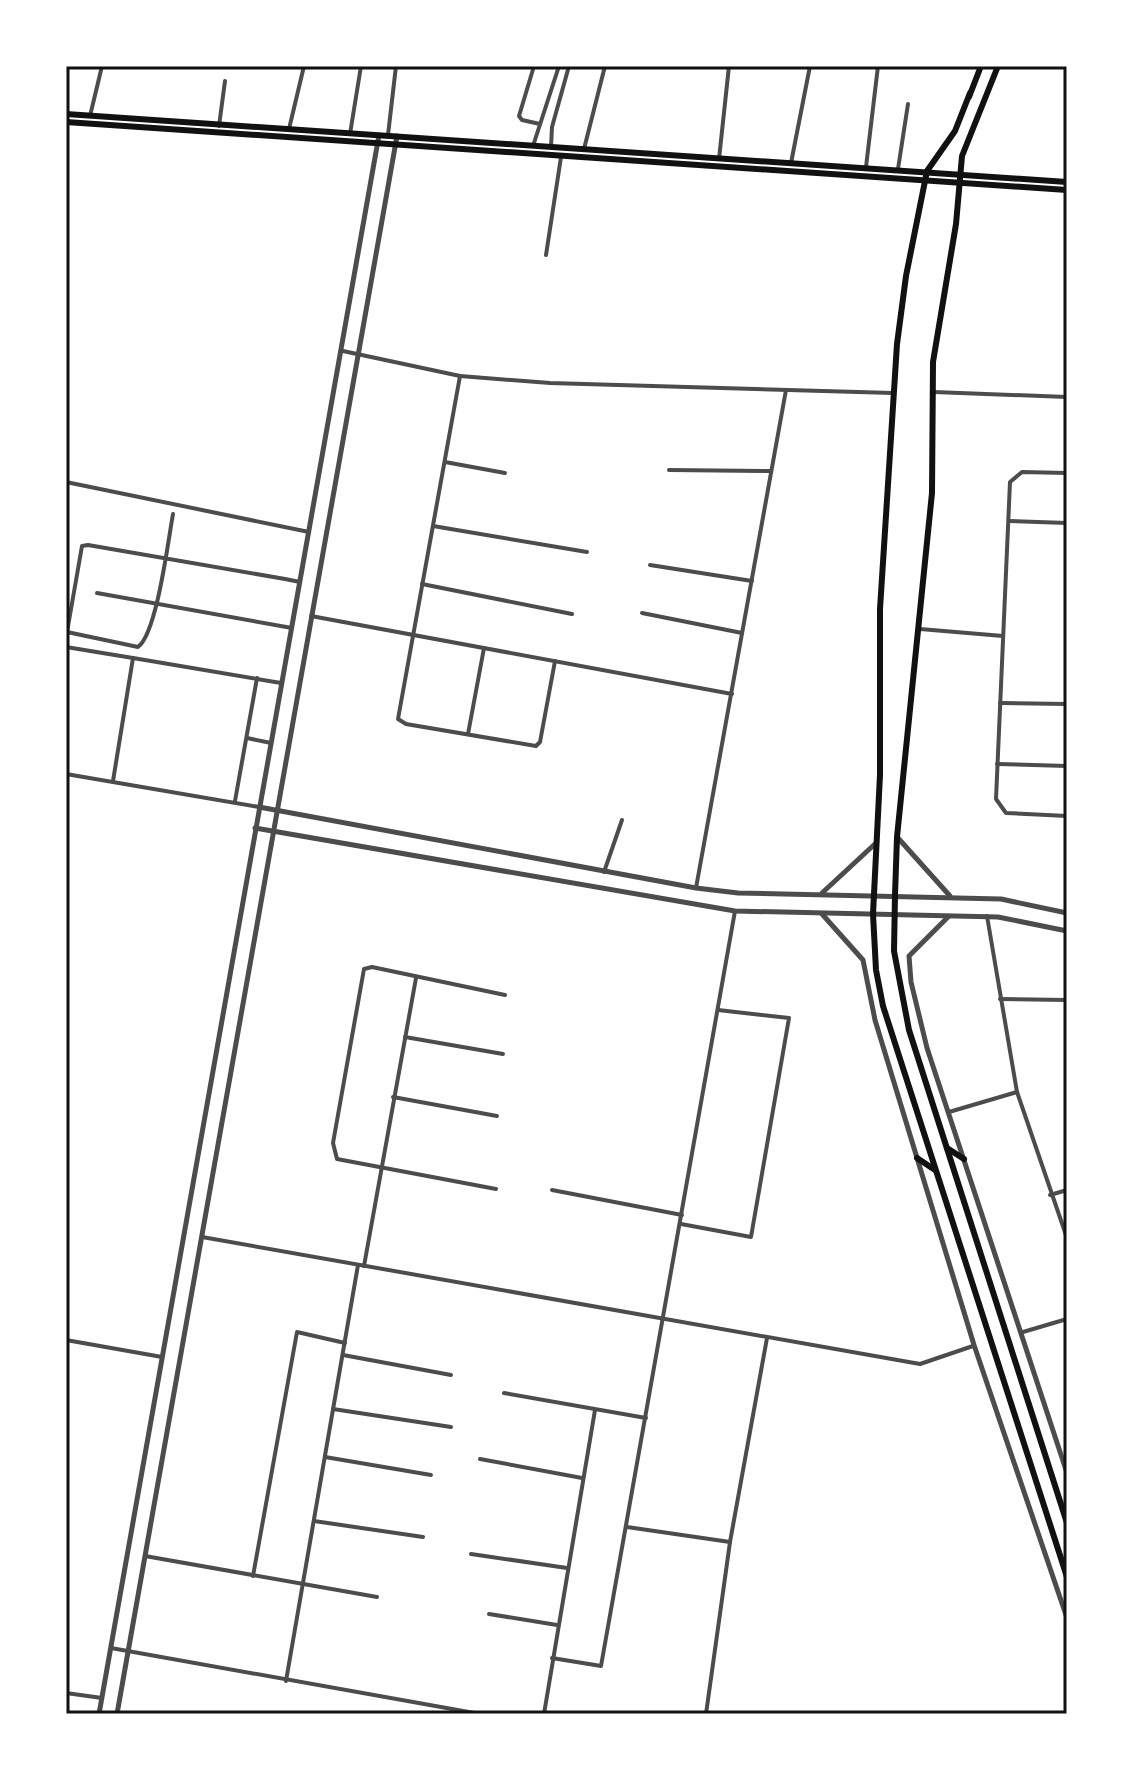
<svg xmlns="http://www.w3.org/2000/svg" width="1133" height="1780" viewBox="0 0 1133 1780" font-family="'Asap Condensed',sans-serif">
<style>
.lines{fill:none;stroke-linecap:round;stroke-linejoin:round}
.minor{stroke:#4c4c4c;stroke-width:4}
.tertiary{stroke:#4c4c4c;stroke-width:5}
.secondary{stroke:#111;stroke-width:6}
.primary{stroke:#111;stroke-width:6}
.neatline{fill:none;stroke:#111;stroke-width:3}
</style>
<rect width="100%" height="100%" fill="#fff"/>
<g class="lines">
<!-- minor -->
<g class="minor">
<polyline points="534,66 519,116 522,120 540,124"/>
<polyline points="90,116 102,66"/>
<polyline points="219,126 225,81"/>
<polyline points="289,129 304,66"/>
<polyline points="350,134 361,66"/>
<polyline points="388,135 396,66"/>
<polyline points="533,146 559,66"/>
<polyline points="551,147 552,127 569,66"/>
<polyline points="584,149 605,66"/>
<polyline points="719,159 729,66"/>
<polyline points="791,163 810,66"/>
<polyline points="866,167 878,66"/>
<polyline points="898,169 908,104"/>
<polyline points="546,255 561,157"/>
<polyline points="343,351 460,376 550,383 893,393"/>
<polyline points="460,376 398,719 406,724 536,746 540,742 555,661"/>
<polyline points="934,392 1067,397"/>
<polyline points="445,462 505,473"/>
<polyline points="669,470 771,471"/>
<polyline points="1067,473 1022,472 1010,482 996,799 1006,813 1067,816"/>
<polyline points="66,482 309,532"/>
<path d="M173,514C168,541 157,633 138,647L67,632L82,546L88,545L285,579L300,582"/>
<polyline points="1009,521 1067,523"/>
<polyline points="433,526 587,552"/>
<polyline points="650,565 752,581"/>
<polyline points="422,584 572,614"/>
<polyline points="97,593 292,628"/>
<polyline points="642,613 742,633"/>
<polyline points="311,616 732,694"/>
<polyline points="920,629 1003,636"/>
<polyline points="66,647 133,658 113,781"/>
<polyline points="133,658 281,683"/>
<polyline points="1000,703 1067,704"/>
<polyline points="468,734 484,648"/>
<polyline points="247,738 271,743"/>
<polyline points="997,764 1067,766"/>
<polyline points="66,774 259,807"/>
<polyline points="235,801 257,678"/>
<polyline points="604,872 622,820"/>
<polyline points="696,888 786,390"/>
<polyline points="987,916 1017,1092 1067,1238"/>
<polyline points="1000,999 1067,1000"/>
<polyline points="405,1037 503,1054"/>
<polyline points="393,1097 497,1116"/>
<polyline points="949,1112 1017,1092"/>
<polyline points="496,1189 337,1159 333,1143 364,969 372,967 505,995"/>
<polyline points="552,1190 682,1215"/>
<polyline points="1050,1195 1067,1190"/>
<polyline points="681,1224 751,1237 789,1018 718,1010"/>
<polyline points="202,1237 920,1364 973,1346"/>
<polyline points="364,1266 416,978"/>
<polyline points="1023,1332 1067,1319"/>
<polyline points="66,1340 162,1357"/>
<polyline points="343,1355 451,1375"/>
<polyline points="504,1393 646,1418"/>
<polyline points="333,1409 451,1427"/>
<polyline points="325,1457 431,1475"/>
<polyline points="480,1459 582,1478"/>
<polyline points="314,1521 423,1537"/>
<polyline points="627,1527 730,1542"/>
<polyline points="471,1554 567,1568"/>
<polyline points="145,1556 377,1597"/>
<polyline points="253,1576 297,1332 345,1343"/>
<polyline points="489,1614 557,1625"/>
<polyline points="111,1648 480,1714"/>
<polyline points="552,1658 601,1666 735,911"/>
<polyline points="286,1681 358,1265"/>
<polyline points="66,1693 102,1698"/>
<polyline points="544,1714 595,1410"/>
<polyline points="706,1714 730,1542 767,1338"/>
</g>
<!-- tertiary -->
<g class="tertiary">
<polyline points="259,807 696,888 738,893 1001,899 1067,913"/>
<polyline points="255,828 735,911 998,917 1067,931"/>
<polyline points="898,838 950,896"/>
<polyline points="822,893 876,843"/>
<polyline points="822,914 863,960 875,1020 974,1345 1067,1618"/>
<polyline points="948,917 909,956 911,982 927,1048 1067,1473"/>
<polyline points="99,1714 379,135"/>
<polyline points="117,1714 397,136"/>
</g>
<!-- secondary -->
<g class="secondary">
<polyline points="998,66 962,156 956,224 933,362 932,493 897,837 895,895 894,951 909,1030 1067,1523"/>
<polyline points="970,93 955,131 927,171 906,276 897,344 880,609 880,775 873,914 876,970 883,1006 1067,1577"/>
<polyline points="969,97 981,66"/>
<polyline points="947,1148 964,1159"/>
<polyline points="917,1158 935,1170"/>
</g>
<!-- primary -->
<g class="primary">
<polyline points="66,114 1067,182"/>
<polyline points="66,122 1067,190"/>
</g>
</g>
<!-- border -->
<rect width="1133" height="1780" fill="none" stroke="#ffffff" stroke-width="136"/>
<rect x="68" y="68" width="997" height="1644" class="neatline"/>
</svg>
